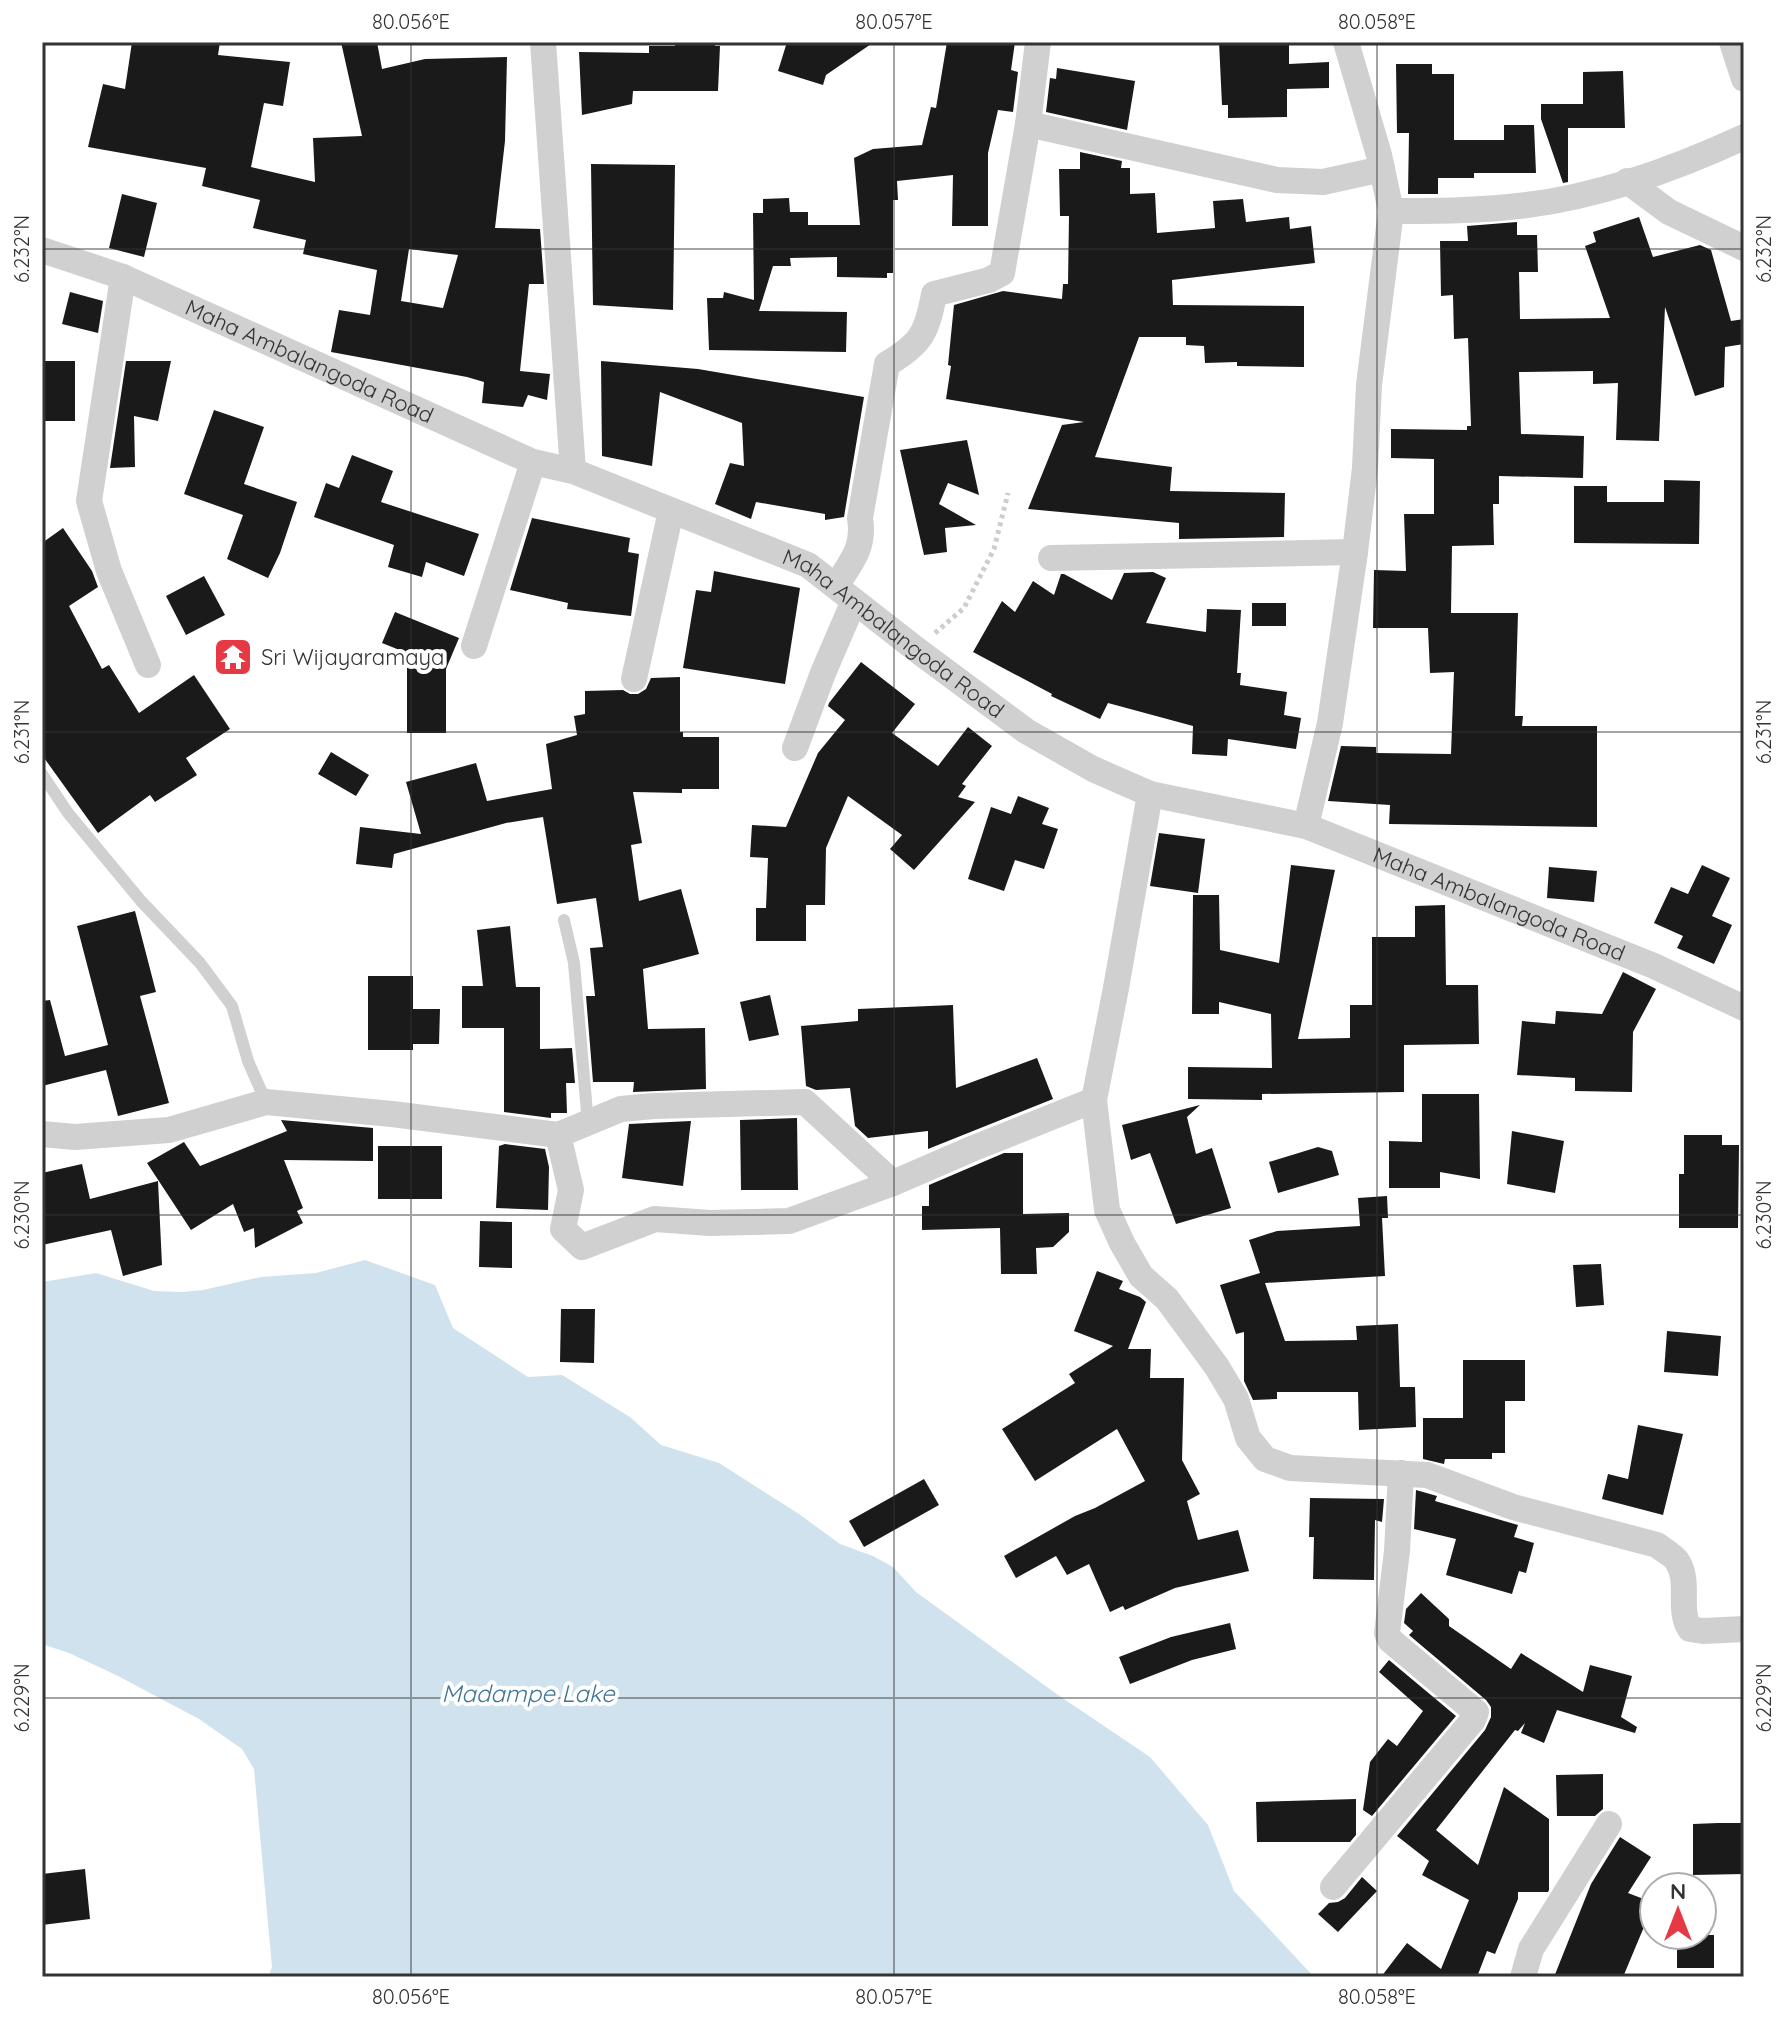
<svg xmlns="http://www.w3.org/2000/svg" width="1786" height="2019" viewBox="0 0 1786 2019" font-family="Quicksand,sans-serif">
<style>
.water{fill:#cfe2ee}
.building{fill:#1a1a1a;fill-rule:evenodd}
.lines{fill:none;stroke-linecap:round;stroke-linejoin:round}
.path{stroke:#cdcdcd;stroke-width:5;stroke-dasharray:4 4;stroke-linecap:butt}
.service{stroke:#d0d0d0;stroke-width:12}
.minor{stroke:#d0d0d0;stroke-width:26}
.ticks{fill:none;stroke:#333;stroke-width:2;stroke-opacity:0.45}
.labels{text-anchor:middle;stroke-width:8;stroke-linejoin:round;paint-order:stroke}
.street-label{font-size:22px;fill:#333;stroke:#fff}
.poi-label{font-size:22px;fill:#333;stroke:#fff;text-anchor:start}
.water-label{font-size:24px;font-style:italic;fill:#3f7597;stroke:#fff}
.neatline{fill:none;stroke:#333;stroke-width:3}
.ticks-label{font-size:20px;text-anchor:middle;fill:#333}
</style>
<rect width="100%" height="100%" fill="#fff"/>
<!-- water -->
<polygon class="water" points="365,1260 435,1285 453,1328 528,1377 562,1375 630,1417 661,1445 719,1463 799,1514 840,1544 873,1556 893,1567 916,1592 1058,1695 1150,1757 1208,1825 1234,1891 1314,1977 268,1977 272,1967 254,1769 242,1749 199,1719 118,1676 69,1653 42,1644 42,1282 96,1273 154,1291 183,1292 203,1290 261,1277 316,1273"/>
<!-- building -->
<g class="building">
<path d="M132,42H220L218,55L290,62L283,106L264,103L251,167L315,182L313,138L362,136L341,42H377L382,69L425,59L507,57L505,141L495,228L540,229L544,284H529L520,371L550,374L547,400L528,395L523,407L482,403L484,382L467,377L331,352L339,310L370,315L377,270L303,254L306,240L253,228L260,200L202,186L206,168L88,147L103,84L125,89ZM409,249L458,255L443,308L401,301Z"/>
<polygon points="675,42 715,42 715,46 720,46 718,91 633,91 632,104 582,115 579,52 649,53 649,46 675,46"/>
<polygon points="787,42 874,42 826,75 823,85 778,71"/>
<polygon points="947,42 1015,42 1011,70 1018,72 1013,112 998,110 988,153 988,226 952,226 953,175 897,181 898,200 893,200 893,273 887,273 887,278 837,277 837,257 790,258 791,266 773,266 759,311 847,312 846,352 709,350 707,298 723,298 724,292 754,300 753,213 763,213 763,199 789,198 790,212 808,212 808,225 860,225 854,158 873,149 922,145 931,107 936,108"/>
<polygon points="1219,42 1289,42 1289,64 1329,62 1329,88 1287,89 1287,117 1228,118 1228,105 1222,105"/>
<polygon points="1396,64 1432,64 1432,74 1454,74 1454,140 1504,140 1504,125 1534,125 1536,173 1474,173 1474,178 1438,178 1438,194 1408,194 1409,133 1397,133"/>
<polygon points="1057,68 1135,81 1127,130 1046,112 1050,78 1056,79"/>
<polygon points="1623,71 1625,128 1568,128 1568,182 1563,183 1541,119 1541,104 1583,104 1583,72"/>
<polygon points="1080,152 1122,161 1121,168 1130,168 1130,194 1155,193 1157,233 1215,228 1213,201 1243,199 1246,222 1289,217 1290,229 1311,226 1315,263 1172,280 1173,305 1304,306 1304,367 1237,366 1237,362 1205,363 1204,346 1186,345 1186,337 1139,337 1095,457 1172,467 1170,491 1285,493 1284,537 1179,539 1179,523 1028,509 1062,425 1084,422 946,399 951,366 948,365 954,305 1003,291 1062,299 1063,284 1068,284 1069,216 1060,216 1059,169 1080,169"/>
<polygon points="591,164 675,165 673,310 593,305"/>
<polygon points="122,194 157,203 144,257 109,248"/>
<polygon points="1639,217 1653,257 1700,245 1711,250 1731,321 1744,319 1744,344 1725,347 1724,387 1695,396 1665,307 1659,441 1616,440 1618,383 1593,384 1593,371 1519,372 1521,434 1584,436 1583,478 1499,476 1499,504 1493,504 1494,545 1452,546 1451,613 1518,613 1515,716 1523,716 1522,726 1597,726 1597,827 1389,824 1390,805 1328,801 1341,746 1376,747 1376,753 1451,754 1454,672 1430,673 1428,628 1373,628 1374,570 1406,571 1404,514 1434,514 1434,459 1391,458 1391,429 1467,430 1467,426 1471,426 1468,338 1454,339 1453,295 1441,296 1440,241 1468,241 1467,226 1517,222 1517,235 1537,235 1538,272 1519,272 1520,319 1610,318 1585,246 1596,242 1593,232"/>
<polygon points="70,292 103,301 98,333 62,324"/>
<rect x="42" y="361" width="33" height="60"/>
<polygon points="126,361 171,361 158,421 134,416 135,467 110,468"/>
<polygon points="601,361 698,369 864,397 844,517 825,520 825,514 756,502 751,519 715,504 730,463 744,466 742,423 660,392 652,466 602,456"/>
<polygon points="214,410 264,427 244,484 297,502 280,553 268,578 227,559 243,515 184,494"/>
<polygon points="967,440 979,495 948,483 939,504 976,525 945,528 947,552 924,555 900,450"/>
<polygon points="352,455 393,471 381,502 479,534 464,576 426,562 422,577 388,567 394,545 314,517 326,483 339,488"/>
<polygon points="1664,480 1700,481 1699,544 1574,543 1574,486 1607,486 1607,502 1664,502"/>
<polygon points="532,518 630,538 628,552 639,554 631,616 567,609 568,603 510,590"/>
<polygon points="63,528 92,571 98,587 69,606 102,669 109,665 139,713 194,675 230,729 186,758 197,775 155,802 150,795 98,833 42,755 42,543"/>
<polygon points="714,571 800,588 785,684 683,668 696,590 711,592"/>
<polygon points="1153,572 1166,578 1146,623 1206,632 1207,609 1241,610 1237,673 1241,673 1240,685 1287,692 1284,715 1301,718 1296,749 1228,739 1227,756 1192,754 1193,726 1108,703 1100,719 1051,696 1052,694 973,652 1002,601 1015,612 1033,581 1054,595 1061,574 1064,574 1112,600 1124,573"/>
<polygon points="204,576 225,615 186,635 166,596"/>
<rect x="1252" y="603" width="34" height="23"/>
<polygon points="395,612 459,638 446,669 446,733 407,733 407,653 382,643"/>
<polygon points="861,662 915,704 892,733 938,766 968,727 992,746 962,784 966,786 958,797 975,802 914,870 890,849 902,835 848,796 826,848 825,905 806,905 806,941 756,941 756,908 766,908 768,858 750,857 752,825 786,827 818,753 845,720 828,706 829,703"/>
<polygon points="680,677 680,732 683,732 683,737 719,737 719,789 682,789 682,793 633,792 642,843 631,845 639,901 681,889 699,954 643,969 648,1029 705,1028 706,1089 633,1092 634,1082 593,1082 586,996 595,996 590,948 603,947 596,898 557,904 543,817 506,823 394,854 392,868 356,864 360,827 421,834 406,782 476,763 487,801 552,789 546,744 577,735 574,716 585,714 585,691 623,690 630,694 638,694 646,689 651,678"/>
<polygon points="331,752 369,775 356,796 318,774"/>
<polygon points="1018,796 1049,808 1042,824 1058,829 1044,869 1015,860 1004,891 968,879 991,807 1011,814"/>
<polygon points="1159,833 1205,839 1198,893 1150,886"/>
<polygon points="1291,865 1335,870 1298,1039 1350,1038 1350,1005 1372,1005 1372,937 1415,937 1415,906 1445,905 1446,985 1478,985 1479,1044 1404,1045 1404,1092 1262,1094 1262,1100 1188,1099 1188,1067 1272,1068 1271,1014 1219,1002 1219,1014 1192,1014 1193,895 1219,895 1220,950 1279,963"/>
<polygon points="1702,865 1730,878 1712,916 1732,925 1714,964 1677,948 1683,936 1654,923 1671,887 1688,894"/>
<polygon points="1549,867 1597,871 1594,902 1547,898"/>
<polygon points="135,911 156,992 140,996 169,1103 118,1116 106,1070 42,1086 42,1001 50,1000 65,1056 108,1045 77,926"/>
<polygon points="510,926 516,987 540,987 540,1049 572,1048 575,1083 566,1083 567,1113 551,1113 551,1118 504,1112 504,1028 462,1028 462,986 483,986 477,930"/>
<polygon points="1623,972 1656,989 1633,1032 1632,1092 1575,1091 1575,1078 1517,1075 1522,1021 1555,1024 1556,1011 1602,1014"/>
<polygon points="368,976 413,976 413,1009 440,1009 439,1044 413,1044 413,1050 368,1050"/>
<polygon points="770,995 779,1035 749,1041 740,1002"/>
<polygon points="953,1005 956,1088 1037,1058 1053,1099 928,1149 928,1131 868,1138 855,1126 850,1088 816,1090 806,1086 801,1026 858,1021 858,1009"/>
<polygon points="1422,1094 1479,1094 1480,1179 1440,1172 1440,1188 1389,1188 1389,1141 1422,1142"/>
<polygon points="1200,1105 1187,1117 1196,1154 1212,1148 1231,1208 1176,1224 1150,1153 1131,1160 1122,1125"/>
<polygon points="797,1118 798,1190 741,1190 740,1120"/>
<polygon points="281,1120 373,1128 373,1161 284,1160 303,1208 297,1211 303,1223 255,1248 254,1228 244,1232 233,1204 191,1230 147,1163 184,1142 200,1166 287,1131"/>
<polygon points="691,1121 683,1186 622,1178 629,1124"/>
<polygon points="1512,1131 1564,1141 1555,1193 1507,1184"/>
<polygon points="1684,1135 1722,1135 1722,1145 1739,1145 1738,1228 1679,1228 1679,1174 1684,1174"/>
<polygon points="505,1144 545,1149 549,1167 548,1210 496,1208 499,1146"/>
<rect x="378" y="1146" width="64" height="53"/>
<polygon points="1318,1147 1332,1151 1339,1175 1278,1193 1269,1162"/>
<polygon points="1004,1153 1023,1153 1023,1214 1069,1213 1069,1232 1053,1247 1036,1248 1037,1274 1001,1274 1000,1228 922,1230 922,1206 929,1206 929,1185"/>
<polygon points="82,1164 90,1199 158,1181 162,1265 123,1276 111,1230 42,1245 42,1173"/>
<polygon points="1387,1196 1388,1218 1382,1218 1385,1276 1265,1283 1285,1341 1357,1340 1356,1326 1398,1324 1400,1387 1415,1387 1416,1427 1359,1430 1358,1392 1277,1392 1277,1399 1253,1400 1244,1381 1244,1332 1236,1334 1220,1285 1260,1273 1249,1240 1277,1231 1360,1226 1358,1198"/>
<polygon points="480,1221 512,1222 512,1268 479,1267"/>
<polygon points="1601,1264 1604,1305 1576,1307 1573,1265"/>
<polygon points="1097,1271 1123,1281 1119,1289 1140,1297 1146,1302 1128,1349 1151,1349 1150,1378 1184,1378 1182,1460 1200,1494 1187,1501 1198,1540 1238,1530 1249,1571 1175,1588 1125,1610 1123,1606 1110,1612 1089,1564 1067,1575 1056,1556 1016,1578 1004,1556 1075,1516 1095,1508 1145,1481 1117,1429 1035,1481 1002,1429 1075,1383 1069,1374 1113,1346 1074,1331"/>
<polygon points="561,1309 595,1309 594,1363 560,1362"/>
<polygon points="1667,1331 1721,1336 1718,1376 1664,1372"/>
<polygon points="1463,1360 1525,1360 1525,1401 1505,1401 1505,1453 1492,1453 1492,1459 1445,1459 1444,1464 1423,1459 1423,1418 1463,1418"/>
<polygon points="1638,1425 1683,1434 1663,1515 1602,1499 1608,1474 1628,1479"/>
<polygon points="924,1479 939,1505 864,1547 849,1521"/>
<polygon points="1416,1490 1437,1496 1435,1501 1518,1525 1514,1537 1534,1543 1526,1573 1519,1571 1512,1594 1446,1575 1456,1539 1414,1529"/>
<polygon points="1310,1498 1384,1499 1382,1522 1375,1520 1374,1580 1313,1579 1314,1537 1309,1537"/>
<polygon points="1421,1593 1449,1619 1449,1626 1511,1669 1521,1653 1583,1692 1590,1665 1632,1676 1621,1717 1637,1727 1635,1733 1557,1710 1544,1743 1521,1733 1525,1723 1518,1731 1515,1730 1436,1830 1478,1865 1504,1787 1549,1819 1549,1890 1548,1892 1518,1892 1518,1899 1495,1954 1487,1951 1477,1977 1381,1977 1407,1943 1441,1969 1469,1900 1422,1875 1429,1861 1397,1836 1485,1730 1491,1717 1491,1707 1486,1700 1409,1635 1413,1631 1404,1623 1406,1609"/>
<polygon points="1230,1623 1236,1649 1192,1660 1130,1684 1119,1657 1171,1637"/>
<polygon points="1389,1660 1456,1716 1372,1816 1363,1810 1370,1762 1388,1739 1397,1746 1423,1711 1379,1672"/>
<polygon points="1603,1774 1603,1809 1595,1816 1557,1816 1556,1775"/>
<polygon points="1356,1799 1356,1835 1350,1842 1257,1842 1256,1802"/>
<polygon points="1718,1823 1744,1823 1744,1874 1693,1875 1693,1824"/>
<polygon points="1620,1837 1651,1857 1628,1893 1654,1903 1623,1977 1554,1977 1591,1884"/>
<polygon points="85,1869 90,1919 42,1925 42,1874"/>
<polygon points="1362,1877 1377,1891 1338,1932 1318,1914 1329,1903 1338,1902 1345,1898"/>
<rect x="1677" y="1935" width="37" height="33"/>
</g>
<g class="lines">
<!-- path -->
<polyline class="path" points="935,633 964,608 994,549 1008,493"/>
<!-- service -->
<g class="service">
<polyline points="42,774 68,813 141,901 200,963 232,1006 248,1061 266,1102"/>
<polyline points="564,920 574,963 588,1124"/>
</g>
<!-- minor -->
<g class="minor">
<polyline points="543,42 573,471"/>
<polyline points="1732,42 1744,79"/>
<polyline points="1028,124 1277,180 1323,182 1382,169"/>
<polyline points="1627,181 1669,212 1744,248"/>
<path d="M1391,211C1436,211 1481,211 1527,205C1600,196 1677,168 1744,137"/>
<path id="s1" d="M42,250L123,277L533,462L573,471L808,565L917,650L1026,731L1093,769L1150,794L1306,826L1654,966L1744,1008"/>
<polyline points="123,277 89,501 109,571 148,665"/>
<polyline points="1051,558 1355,552"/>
<path d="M836,586C851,562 865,548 860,518L887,364C921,344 927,333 934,294L989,280L1002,273L1028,124L1038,42"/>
<polyline points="474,646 533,462"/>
<polyline points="634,679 671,511"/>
<polyline points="795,748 823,673 854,601"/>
<path d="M1150,794L1116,988L1094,1100L1107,1210L1122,1243L1141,1276L1167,1299L1217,1367L1236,1399L1248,1438L1265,1459L1290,1468L1427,1475L1513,1507L1657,1545C1663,1550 1673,1555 1677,1561C1691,1582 1677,1609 1690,1629L1703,1631L1744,1629"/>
<polyline points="1306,826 1330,723 1355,552 1365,468 1369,385 1391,211 1379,155 1346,42"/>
<polyline points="42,1134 75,1137 169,1130 266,1102 392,1114 558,1135 621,1109 654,1106 805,1102 893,1183"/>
<polyline points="558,1135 571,1190 563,1229 582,1247 655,1219 710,1223 789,1221 893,1183 974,1148 1094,1100"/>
<polyline points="1333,1887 1473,1720 1476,1712 1390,1640 1387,1633 1397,1551 1401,1473"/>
<polyline points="1523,1977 1531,1949 1609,1824"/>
</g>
</g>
<!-- ticks -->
<path class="ticks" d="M411,42V1977M894,42V1977M1377,42V1977M42,249H1744M42,732H1744M42,1215H1744M42,1698H1744"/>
<!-- icons -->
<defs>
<g id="temple-square" transform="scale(2)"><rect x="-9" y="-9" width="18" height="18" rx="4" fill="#e63946" stroke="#fff"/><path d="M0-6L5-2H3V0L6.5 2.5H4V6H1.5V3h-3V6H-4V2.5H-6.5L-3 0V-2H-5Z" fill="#fff"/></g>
</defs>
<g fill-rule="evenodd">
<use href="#temple-square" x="233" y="657"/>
</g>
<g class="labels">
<!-- street labels -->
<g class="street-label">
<text dy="8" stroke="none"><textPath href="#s1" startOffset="290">Maha Ambalangoda Road</textPath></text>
<text dy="8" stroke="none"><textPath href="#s1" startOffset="938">Maha Ambalangoda Road</textPath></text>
<text dy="8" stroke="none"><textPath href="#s1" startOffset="1610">Maha Ambalangoda Road</textPath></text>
</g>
<!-- poi labels -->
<g class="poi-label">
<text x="261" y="665">Sri Wijayaramaya</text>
</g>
<!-- water labels -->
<g class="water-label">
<text x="528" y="1702">Madampe Lake</text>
</g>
</g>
<!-- border -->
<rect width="1786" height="2019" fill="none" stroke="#ffffff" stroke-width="88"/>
<!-- north arrow -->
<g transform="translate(1678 1911)"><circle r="38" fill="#ffffff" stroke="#adadad" stroke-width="2"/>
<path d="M0-6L14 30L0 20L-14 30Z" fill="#e63946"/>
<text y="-12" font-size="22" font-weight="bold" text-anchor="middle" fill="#333333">N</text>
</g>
<rect x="44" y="44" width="1698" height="1931" class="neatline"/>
<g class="ticks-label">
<text x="411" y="29">80.056°E</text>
<text x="894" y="29">80.057°E</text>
<text x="1377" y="29">80.058°E</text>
<text transform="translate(22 249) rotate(-90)" y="7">6.232°N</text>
<text transform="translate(1764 249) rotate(-90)" y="7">6.232°N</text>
<text transform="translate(22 732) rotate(-90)" y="7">6.231°N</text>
<text transform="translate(1764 732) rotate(-90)" y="7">6.231°N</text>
<text transform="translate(22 1215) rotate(-90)" y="7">6.230°N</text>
<text transform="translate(1764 1215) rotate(-90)" y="7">6.230°N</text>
<text transform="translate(22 1698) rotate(-90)" y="7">6.229°N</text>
<text transform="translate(1764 1698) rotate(-90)" y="7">6.229°N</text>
<text x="411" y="2004">80.056°E</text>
<text x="894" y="2004">80.057°E</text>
<text x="1377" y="2004">80.058°E</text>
</g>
</svg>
